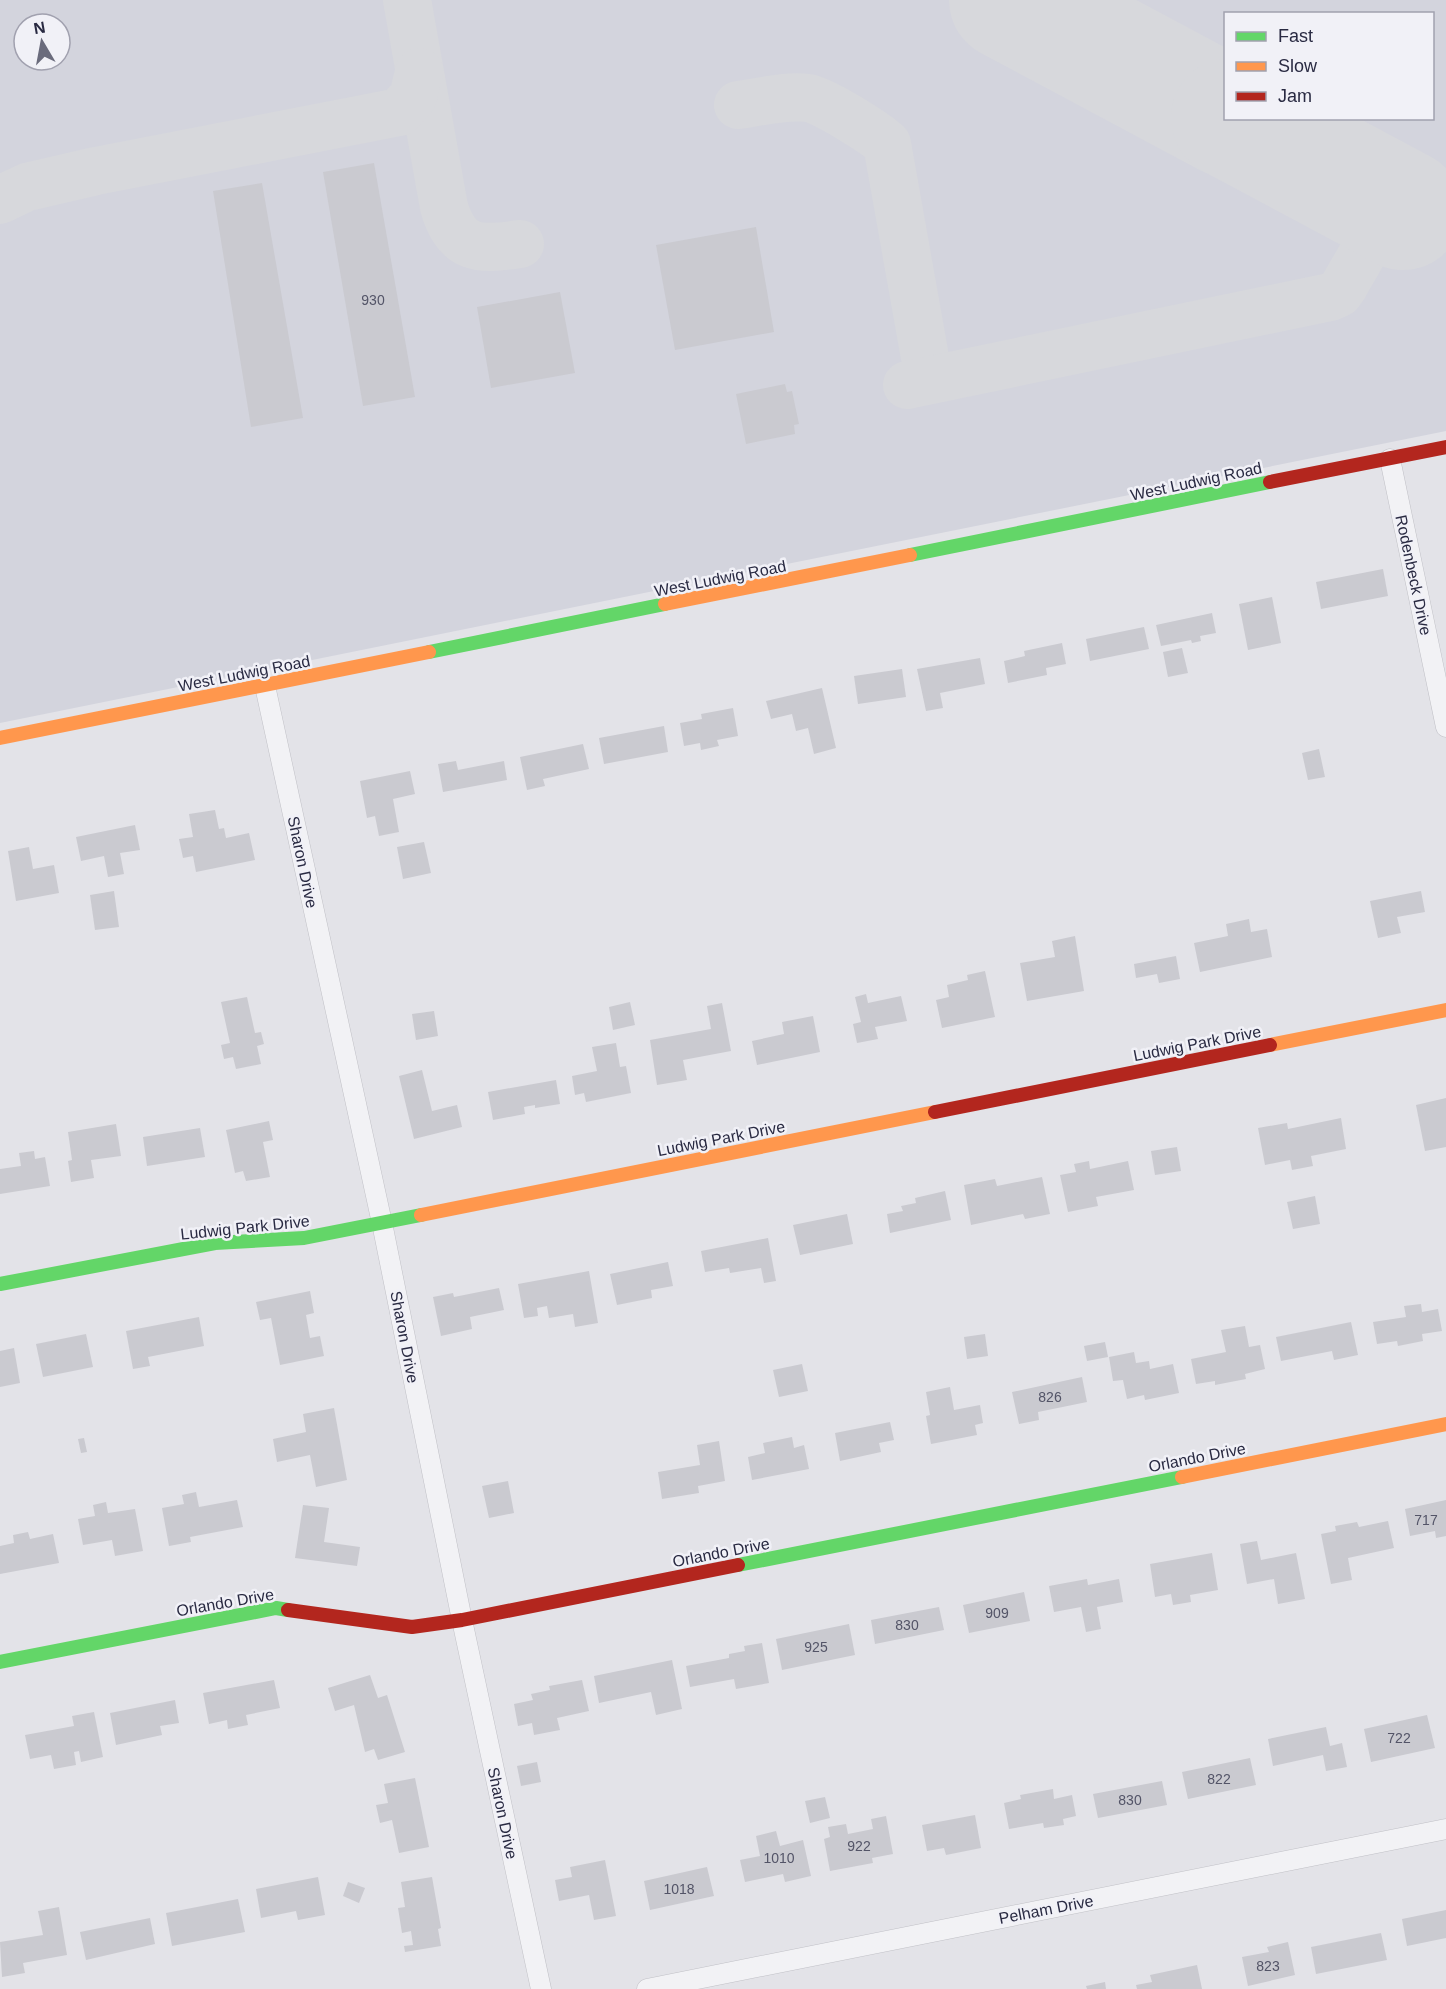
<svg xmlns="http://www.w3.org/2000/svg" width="1446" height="1989" viewBox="0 0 1446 1989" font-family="Helvetica,sans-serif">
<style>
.built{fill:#d3d4dd;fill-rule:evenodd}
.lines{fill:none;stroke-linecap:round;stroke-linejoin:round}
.taxiway{stroke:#d7d8dc;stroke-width:48}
.runway{stroke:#d7d8dc;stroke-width:120}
.building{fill:#cacad0}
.street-casing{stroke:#c0c0c6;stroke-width:21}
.street{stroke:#f2f2f5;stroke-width:20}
.fast{stroke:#63d668;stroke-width:14}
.slow{stroke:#ff974d;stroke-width:14}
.jam{stroke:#b3261e;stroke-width:14}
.labels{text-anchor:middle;stroke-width:5;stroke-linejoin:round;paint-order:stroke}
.number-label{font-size:14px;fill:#535467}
.street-label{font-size:16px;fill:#292a42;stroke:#f1f1f7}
</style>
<rect width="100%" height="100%" fill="#e3e3e8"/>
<!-- built -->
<path class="built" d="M0,0H1446V431L0,723ZM1226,14H1432V118H1226ZM24,24H60V60H24Z"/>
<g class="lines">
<!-- taxiway -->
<g class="taxiway">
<path d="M407,0L444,207C457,251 479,250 520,244"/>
<path d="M738,105C760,102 786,95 808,98C823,100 875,133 887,144L929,380"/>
<polyline points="0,200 27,187 96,171 399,112 413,97 419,72"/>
<path d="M907,385L1330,297L1339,293L1344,286C1365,247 1387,227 1357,186"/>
</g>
<!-- runway -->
<g class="runway">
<polyline points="1009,0 1226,116"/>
<polyline points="1231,118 1403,210"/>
</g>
</g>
<!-- building -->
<g class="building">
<polygon points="374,163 415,397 363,406 323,172"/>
<polygon points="262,183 303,418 251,427 213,191"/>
<polygon points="756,227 774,332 675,350 656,245"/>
<polygon points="560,292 575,373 491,388 477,307"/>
<polygon points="785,384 787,392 792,391 799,424 794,425 795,434 746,444 736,394"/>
<polygon points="1383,569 1388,596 1321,609 1316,582"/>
<polygon points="1272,597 1281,643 1248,650 1239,604"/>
<polygon points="1212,613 1216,633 1200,636 1201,641 1192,643 1191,640 1161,646 1156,625"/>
<polygon points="1144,627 1149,649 1090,661 1086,639"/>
<polygon points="1062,643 1066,664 1046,668 1047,675 1008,683 1004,661 1025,656 1024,651"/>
<polygon points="1182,648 1188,673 1168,677 1163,652"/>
<polygon points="980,658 985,684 940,693 943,708 926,711 917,669"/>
<polygon points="902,669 906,697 858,704 854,676"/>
<polygon points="822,688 836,748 814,754 808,728 796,731 792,714 771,719 766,701"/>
<polygon points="733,708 738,736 717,740 719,746 701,750 700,743 684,746 680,723 702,719 701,714"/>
<polygon points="664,726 668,752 604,764 599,738"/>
<polygon points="583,744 589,769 543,779 545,786 527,790 520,757"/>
<polygon points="1319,749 1325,777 1308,780 1302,753"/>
<polygon points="456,761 458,770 504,761 507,780 443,792 438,764"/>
<polygon points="410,771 415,794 393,799 399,832 379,836 375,816 367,818 360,781"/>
<polygon points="215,810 219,829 224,828 226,838 249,833 255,860 196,872 193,856 183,858 179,839 193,837 189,814"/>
<polygon points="135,825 140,850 120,853 124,874 108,877 104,856 81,861 76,837"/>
<polygon points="424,842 431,873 403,879 397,847"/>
<polygon points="29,847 33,869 54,865 59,893 16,901 8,851"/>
<polygon points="114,891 119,927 95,930 90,895"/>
<polygon points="1421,891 1425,912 1397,917 1401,933 1378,938 1370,901"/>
<polygon points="1249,919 1251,932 1267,929 1272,957 1200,972 1194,943 1228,936 1226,924"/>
<polygon points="1075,936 1084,991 1027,1001 1020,963 1055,957 1052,941"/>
<polygon points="1176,956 1180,979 1159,983 1157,974 1136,978 1134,964"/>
<polygon points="985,971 995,1017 942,1028 936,1000 949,997 947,985 968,980 967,975"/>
<polygon points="866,994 868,1003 901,996 907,1021 875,1027 878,1039 857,1043 853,1024 861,1022 855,997"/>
<polygon points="247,997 255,1033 261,1032 264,1044 257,1046 261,1064 236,1069 233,1057 224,1059 221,1045 230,1043 221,1002"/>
<polygon points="630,1002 635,1025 613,1030 609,1007"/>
<polygon points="722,1003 731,1051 683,1060 687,1080 657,1085 650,1040 711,1029 707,1006"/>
<polygon points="434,1011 438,1036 416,1040 412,1014"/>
<polygon points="813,1016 820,1052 757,1065 752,1041 784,1034 782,1022"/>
<polygon points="616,1043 620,1067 626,1066 631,1093 586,1102 584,1093 575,1095 572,1076 597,1071 592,1047"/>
<polygon points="422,1070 432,1111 457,1105 462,1127 414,1139 399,1076"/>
<polygon points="556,1080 560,1104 535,1108 535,1105 524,1107 525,1114 493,1120 488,1092"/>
<polygon points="1446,1098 1446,1147 1425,1151 1416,1105"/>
<polygon points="1341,1118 1346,1149 1311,1156 1313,1166 1292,1170 1290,1160 1265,1165 1258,1128 1287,1123 1288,1129"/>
<polygon points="269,1121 273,1140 263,1142 270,1177 246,1181 243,1171 235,1173 226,1130"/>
<polygon points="116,1124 121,1156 91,1160 94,1178 71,1182 68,1161 72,1160 68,1132"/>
<polygon points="200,1128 205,1157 147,1166 143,1137"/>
<polygon points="1177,1147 1181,1171 1155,1175 1151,1151"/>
<polygon points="34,1151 35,1159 45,1157 50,1186 0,1194 0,1169 21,1166 19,1153"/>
<polygon points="1089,1161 1090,1169 1128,1161 1134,1190 1096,1197 1098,1206 1068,1212 1060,1175 1076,1172 1074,1164"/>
<polygon points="1042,1177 1050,1214 1025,1219 1023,1214 971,1225 964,1185 995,1179 997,1186"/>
<polygon points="945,1191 951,1220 890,1233 887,1214 903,1211 901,1206 916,1203 915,1198"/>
<polygon points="1315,1196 1320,1224 1293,1229 1287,1202"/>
<polygon points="847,1214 853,1244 800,1255 793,1225"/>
<polygon points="768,1238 776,1281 764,1283 761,1268 730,1273 729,1268 705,1272 701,1251"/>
<polygon points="668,1262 673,1286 651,1290 652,1298 617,1305 610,1274"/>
<polygon points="589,1271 598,1323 575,1327 573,1314 549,1318 547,1306 537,1308 538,1316 524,1318 518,1284"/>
<polygon points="499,1288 504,1310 470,1317 472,1329 441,1336 433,1297 453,1293 454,1297"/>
<polygon points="310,1291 314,1313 306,1315 310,1338 320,1336 324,1356 280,1365 271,1318 260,1320 256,1302"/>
<polygon points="1421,1304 1422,1312 1438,1309 1442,1331 1422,1334 1423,1341 1398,1346 1397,1341 1377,1344 1373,1322 1406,1317 1404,1306"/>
<polygon points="199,1317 204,1346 148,1357 150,1366 133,1369 126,1331"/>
<polygon points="1351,1322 1358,1355 1334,1360 1332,1351 1281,1361 1276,1337"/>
<polygon points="1245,1326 1249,1347 1260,1345 1265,1369 1245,1374 1246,1379 1215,1385 1215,1381 1196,1384 1191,1359 1226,1352 1221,1330"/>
<polygon points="86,1334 93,1367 43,1377 36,1344"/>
<polygon points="985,1334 988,1356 967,1359 964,1337"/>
<polygon points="1105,1342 1108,1357 1087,1361 1084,1346"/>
<polygon points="14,1348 20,1383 0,1387 0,1351"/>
<polygon points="1134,1352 1136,1363 1149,1361 1150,1369 1173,1364 1179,1393 1145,1400 1144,1395 1127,1399 1123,1380 1113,1381 1109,1357"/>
<polygon points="802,1364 808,1391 779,1397 773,1370"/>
<polygon points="1082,1377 1087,1402 1038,1412 1039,1420 1019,1424 1012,1392"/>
<polygon points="950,1387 954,1410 980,1405 983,1423 975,1425 977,1435 931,1444 926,1416 930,1415 926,1392"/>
<polygon points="334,1408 347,1480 316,1487 310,1455 277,1462 273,1439 306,1432 303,1414"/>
<polygon points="890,1422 894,1440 879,1443 881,1452 840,1461 835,1433"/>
<polygon points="792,1437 794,1448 804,1445 809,1469 752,1480 748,1457 765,1453 763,1443"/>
<polygon points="84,1438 87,1452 81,1453 78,1439"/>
<polygon points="719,1441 725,1481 698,1486 699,1493 662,1499 658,1472 700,1465 697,1445"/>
<polygon points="508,1481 514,1513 489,1518 482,1486"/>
<polygon points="196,1492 199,1507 237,1500 243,1527 190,1537 191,1542 169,1546 162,1508 184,1504 182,1495"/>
<polygon points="1446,1500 1446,1536 1436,1538 1435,1531 1410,1536 1405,1509"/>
<polygon points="106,1502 108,1513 135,1509 143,1551 115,1556 112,1540 83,1545 78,1519 95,1516 93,1505"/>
<polygon points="303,1505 329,1508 324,1542 360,1547 357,1566 295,1558"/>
<polygon points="1388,1521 1394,1548 1348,1558 1352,1580 1331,1584 1321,1534 1336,1531 1335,1526 1357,1522 1359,1527"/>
<polygon points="28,1532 30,1539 53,1534 59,1563 0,1574 0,1546 14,1543 13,1535"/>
<polygon points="1257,1541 1261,1560 1296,1553 1305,1599 1278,1604 1274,1579 1247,1584 1240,1544"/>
<polygon points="1212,1553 1218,1590 1190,1595 1191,1602 1173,1605 1171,1594 1155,1597 1150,1564"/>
<polygon points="1087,1579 1088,1585 1119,1579 1123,1602 1097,1607 1101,1629 1086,1632 1081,1607 1054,1612 1049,1586"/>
<polygon points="1024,1592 1030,1621 969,1633 963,1605"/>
<polygon points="939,1607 944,1630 875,1644 871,1620"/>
<polygon points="849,1624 855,1655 782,1670 776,1639"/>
<polygon points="762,1643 769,1683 736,1689 734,1679 690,1687 686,1666 729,1658 729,1654 745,1651 744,1646"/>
<polygon points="672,1660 682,1709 656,1715 651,1692 599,1703 594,1676"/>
<polygon points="370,1675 378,1698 387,1695 405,1752 378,1760 374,1749 365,1752 354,1705 335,1711 328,1688"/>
<polygon points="274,1680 280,1708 246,1715 248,1725 228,1729 227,1720 209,1724 203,1693"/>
<polygon points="582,1680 589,1711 557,1718 560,1730 534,1735 532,1723 518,1726 514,1704 533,1700 531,1694 550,1690 549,1686"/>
<polygon points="175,1700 179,1723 160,1726 162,1735 116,1745 110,1713"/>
<polygon points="94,1712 103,1757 81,1762 79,1751 74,1752 76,1765 54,1769 51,1755 30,1759 25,1735 74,1726 72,1716"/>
<polygon points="1427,1715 1435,1748 1371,1762 1364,1729"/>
<polygon points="1326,1727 1330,1746 1342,1743 1347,1767 1326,1771 1323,1755 1273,1766 1268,1739"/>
<polygon points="1250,1758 1256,1785 1188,1799 1182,1772"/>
<polygon points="537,1762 541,1782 521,1786 517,1766"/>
<polygon points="415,1778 429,1847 399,1853 392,1820 380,1823 376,1805 388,1803 384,1784"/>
<polygon points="1162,1781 1167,1805 1098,1818 1093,1794"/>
<polygon points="1053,1789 1054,1799 1072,1795 1076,1816 1063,1819 1064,1825 1044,1828 1043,1823 1009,1829 1004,1803 1021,1799 1020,1795"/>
<polygon points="825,1797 830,1818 810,1823 805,1801"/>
<polygon points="975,1815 981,1848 946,1855 944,1848 927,1851 922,1825"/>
<polygon points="886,1816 893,1854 872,1858 873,1863 830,1871 824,1839 830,1837 828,1827 846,1824 848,1834 873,1829 871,1819"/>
<polygon points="776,1831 780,1846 803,1840 811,1876 785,1882 783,1874 745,1882 740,1860 760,1856 756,1836"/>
<polygon points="605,1860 616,1916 594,1920 589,1895 559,1901 555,1880 572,1877 570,1867"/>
<polygon points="707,1867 714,1896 650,1910 644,1881"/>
<polygon points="318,1877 325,1915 298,1920 296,1911 261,1918 256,1889"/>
<polygon points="432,1877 441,1928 438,1929 441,1946 405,1952 404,1946 413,1945 411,1931 402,1933 398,1908 405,1907 401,1882"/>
<polygon points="348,1882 365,1888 359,1903 343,1896"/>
<polygon points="238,1899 245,1932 172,1946 166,1913"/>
<polygon points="59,1907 67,1955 23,1963 25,1973 2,1977 0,1942 43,1935 38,1911"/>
<polygon points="1446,1910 1446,1938 1407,1946 1402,1919"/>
<polygon points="150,1918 155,1944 86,1960 80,1932"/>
<polygon points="1381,1933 1387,1960 1316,1974 1311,1947"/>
<polygon points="1288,1942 1295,1975 1248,1986 1242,1957 1269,1952 1267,1947"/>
<polygon points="1197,1965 1202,1989 1137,1989 1136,1985 1152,1982 1150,1975"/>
<polygon points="1105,1982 1106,1989 1087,1989 1086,1986"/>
</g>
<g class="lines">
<!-- street casing -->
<g class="street-casing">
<g id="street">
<polyline points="1390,459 1446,727"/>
<polyline points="265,686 382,1223 462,1620 541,1989"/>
<polyline points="647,1989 1446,1829"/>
</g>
</g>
<!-- street -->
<use href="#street" class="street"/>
<!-- fast -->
<g class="fast">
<polyline points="910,555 1270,482"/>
<polyline points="429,652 665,604"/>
<polyline points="0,1284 215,1243 304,1238 421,1215"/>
<polyline points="738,1565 1182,1477"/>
<polyline points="0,1662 276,1608 288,1610"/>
</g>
<!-- slow -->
<g class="slow">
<polyline points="665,604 910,555"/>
<polyline points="0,738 429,652"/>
<polyline points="1270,1045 1446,1010"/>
<polyline points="421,1215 935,1112"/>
<polyline points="1182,1477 1446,1424"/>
</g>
<!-- jam -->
<g class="jam">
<polyline points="1270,482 1446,447"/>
<polyline points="935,1112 1270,1045"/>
<polyline points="288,1610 412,1627 462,1620 738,1565"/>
</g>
</g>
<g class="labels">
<!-- number labels -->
<g class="number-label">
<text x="373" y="305">930</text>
<text x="1050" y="1402">826</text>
<text x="1426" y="1525">717</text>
<text x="997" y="1618">909</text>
<text x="907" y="1630">830</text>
<text x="816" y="1652">925</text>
<text x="1399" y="1743">722</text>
<text x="1219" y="1784">822</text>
<text x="1130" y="1805">830</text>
<text x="859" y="1851">922</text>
<text x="779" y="1863">1010</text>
<text x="679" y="1894">1018</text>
<text x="1268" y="1971">823</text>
</g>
<!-- street labels -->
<g class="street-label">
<text transform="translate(1196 481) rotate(-12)" y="6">West Ludwig Road</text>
<text transform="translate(1414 575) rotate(78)" y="6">Rodenbeck Drive</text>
<text transform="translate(720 578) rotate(-11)" y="6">West Ludwig Road</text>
<text transform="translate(244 673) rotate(-11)" y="6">West Ludwig Road</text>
<text transform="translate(303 862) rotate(78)" y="6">Sharon Drive</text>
<text transform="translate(1197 1043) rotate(-11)" y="6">Ludwig Park Drive</text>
<text transform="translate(721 1138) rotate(-11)" y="6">Ludwig Park Drive</text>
<text transform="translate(245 1227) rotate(-6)" y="6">Ludwig Park Drive</text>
<text transform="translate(405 1337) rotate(79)" y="6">Sharon Drive</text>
<text transform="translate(1197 1457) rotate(-11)" y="6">Orlando Drive</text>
<text transform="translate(721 1552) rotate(-11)" y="6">Orlando Drive</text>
<text transform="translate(225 1602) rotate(-10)" y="6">Orlando Drive</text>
<text transform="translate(503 1813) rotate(78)" y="6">Sharon Drive</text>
<text transform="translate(1046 1909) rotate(-11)" y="6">Pelham Drive</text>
</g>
</g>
<!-- legend -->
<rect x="1224" y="12" width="210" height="108" fill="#f1f1f7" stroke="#a1a1af" stroke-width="1.5"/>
<rect x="1236" y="32" width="30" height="9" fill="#63d668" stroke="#a1a1af" stroke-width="1.5"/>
<text x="1278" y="42" font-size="18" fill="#292a42">Fast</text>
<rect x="1236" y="62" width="30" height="9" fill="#ff974d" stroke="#a1a1af" stroke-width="1.5"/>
<text x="1278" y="72" font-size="18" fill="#292a42">Slow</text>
<rect x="1236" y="92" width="30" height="9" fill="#b3261e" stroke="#a1a1af" stroke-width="1.5"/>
<text x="1278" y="102" font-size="18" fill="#292a42">Jam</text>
<!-- north arrow -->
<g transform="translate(42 42) rotate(350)"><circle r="28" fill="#f1f1f7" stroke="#a1a1af" stroke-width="1.5"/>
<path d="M0-4.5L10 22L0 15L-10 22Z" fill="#6a6b7c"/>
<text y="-9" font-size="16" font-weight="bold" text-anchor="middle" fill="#292a42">N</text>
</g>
</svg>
